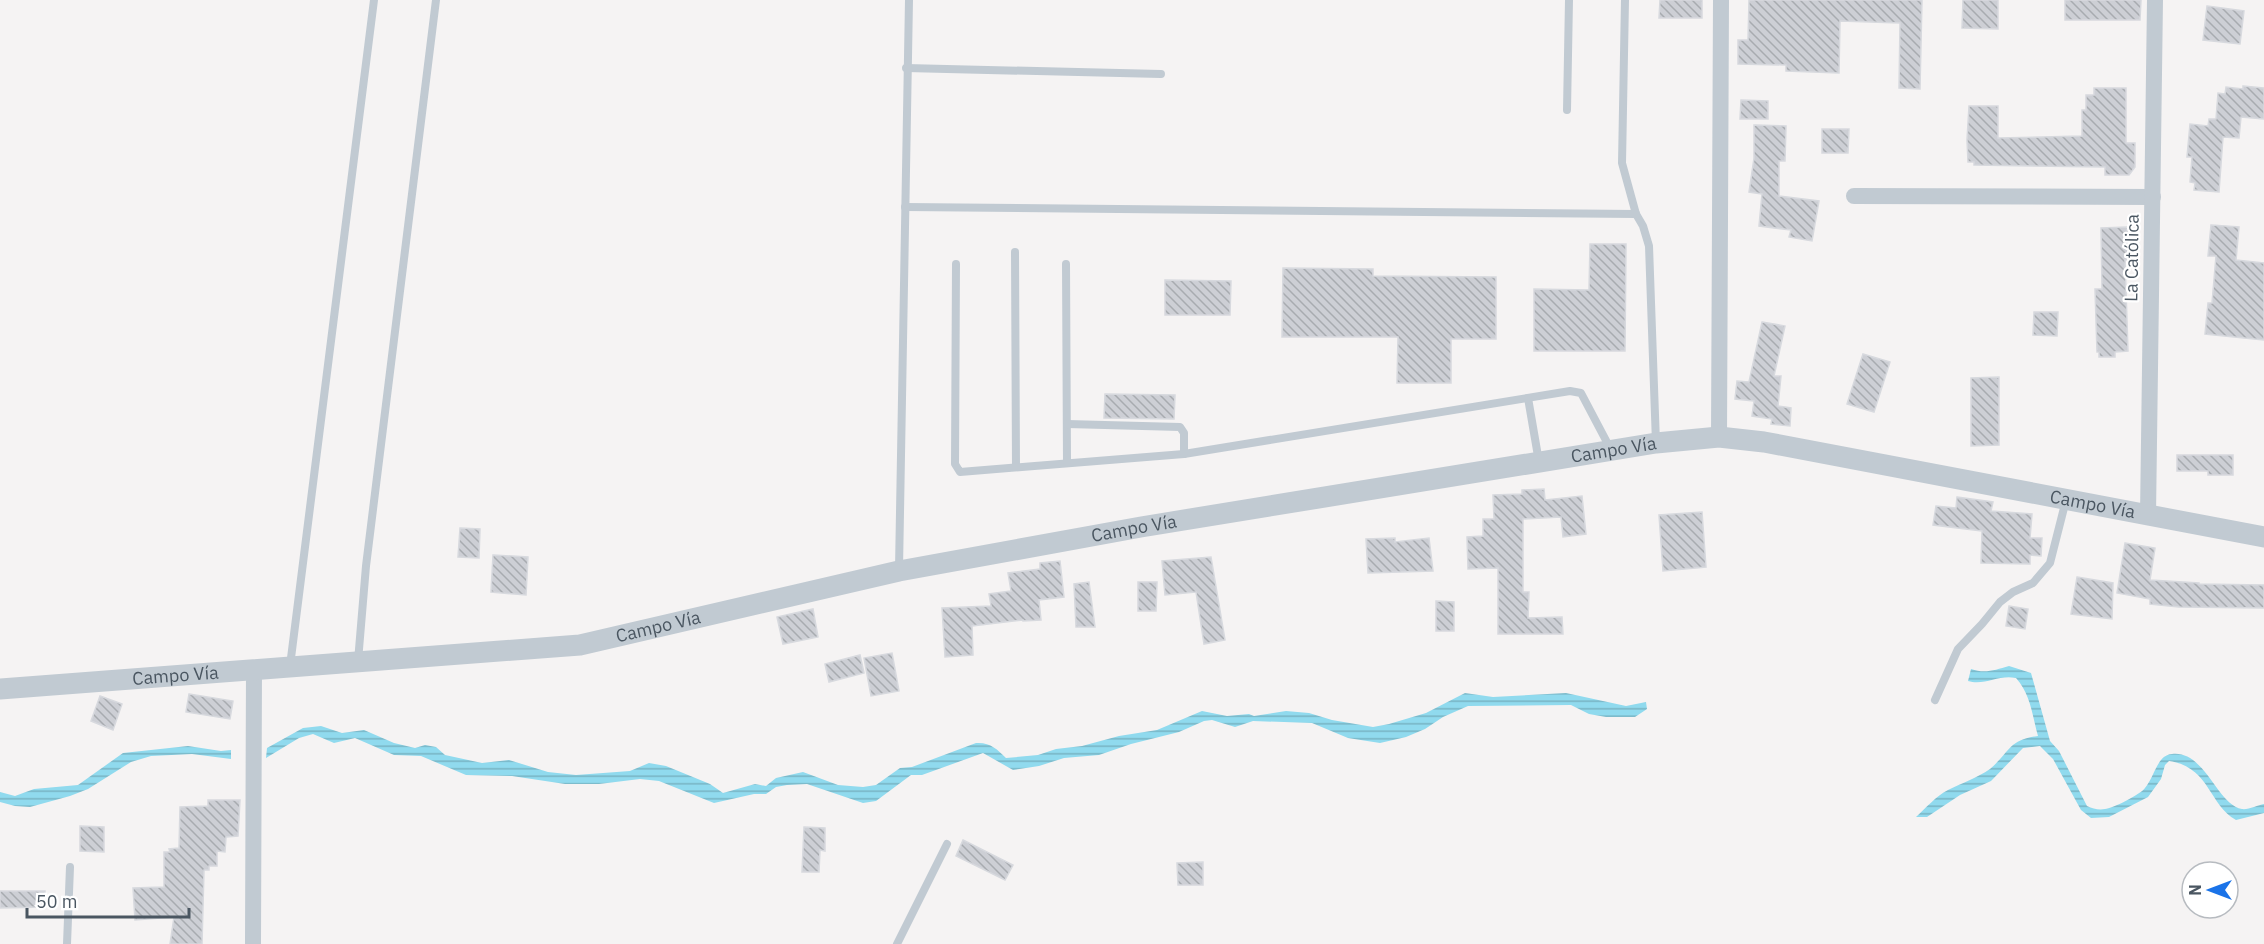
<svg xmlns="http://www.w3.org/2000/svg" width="2264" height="944" viewBox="0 0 2264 944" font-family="'IBM Plex Sans',sans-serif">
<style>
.water{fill:url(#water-rules)}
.building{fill:url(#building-back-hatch);stroke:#d7d9de;stroke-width:1.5}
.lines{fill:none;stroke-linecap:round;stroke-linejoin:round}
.service{stroke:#c1cad2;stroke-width:8}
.minor{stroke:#c1cad2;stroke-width:16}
.tertiary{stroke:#c1cad2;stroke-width:21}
.labels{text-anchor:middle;stroke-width:4.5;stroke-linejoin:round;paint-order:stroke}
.street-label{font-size:18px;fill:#4a5661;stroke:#fff}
</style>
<defs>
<pattern id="water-rules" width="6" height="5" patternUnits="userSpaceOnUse" patternTransform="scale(1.5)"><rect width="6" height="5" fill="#90daee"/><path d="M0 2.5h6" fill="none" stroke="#78b4c4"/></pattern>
<pattern id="building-back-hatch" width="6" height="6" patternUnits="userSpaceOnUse" patternTransform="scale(1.5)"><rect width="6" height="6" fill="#cdcfd5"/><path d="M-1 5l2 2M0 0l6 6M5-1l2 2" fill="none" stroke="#a8abb0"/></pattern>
</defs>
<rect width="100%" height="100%" fill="#f5f3f3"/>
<!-- water -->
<g class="water">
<path d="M2009,666L2031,673L2050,741L2059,751L2087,806C2093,809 2099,810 2105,809C2112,809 2141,794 2145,788C2155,776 2157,755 2172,754C2205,750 2217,805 2242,809C2248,810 2258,805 2264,804V813L2236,820C2208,804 2210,767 2169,761L2165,765L2161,779L2148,797L2109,817L2091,818L2081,810L2053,759L2040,746L2023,748L1991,781L1960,795L1927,817H1916C1926,808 1936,796 1948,790C1962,783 1977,778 1990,769C2009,753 2009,739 2038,736C2032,715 2031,695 2016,678C1999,674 1985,686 1968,681L1971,669C1985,674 1995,670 2009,666Z"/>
<path d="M1465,693L1493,697L1566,693L1626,706L1646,702L1647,709L1635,717H1606L1589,714L1571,705L1468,706L1443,717L1425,729L1406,737L1380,743L1348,738L1312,723L1253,721L1235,727L1212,720L1204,721L1179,732L1131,744L1099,755L1064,758L1039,766L1013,770L983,753L922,775H911L876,801L863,803L807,784L787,785L776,787L766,794H754L714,803L659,781L640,779L599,784H565L512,776L466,775L421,756L394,755L355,738L334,743L313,734L299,738L266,758L267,748L303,728L321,726L342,733L364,730L394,743L415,748L425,745L436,747L445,755L482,763L509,760L548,772L576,775L630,771L649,763L666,766L710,784L723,793L755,784L766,786L776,778L803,772L838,785L863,787L876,785L900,768L912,767L976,743C990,742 997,749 1006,758L1038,755L1056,749L1082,746L1119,736L1157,730L1202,711L1227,716L1249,714L1254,716L1286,711L1309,713L1332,720L1373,727L1389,724L1426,713Z"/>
<polygon points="188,746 221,751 231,750 231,759 192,754 151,756 131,762 88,789 70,796 30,807 15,806 0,802 0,792 15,796 34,789 78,785 123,753"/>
</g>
<!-- building -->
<g class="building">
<polygon points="1660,0 1702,0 1702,18 1659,18"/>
<polygon points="1749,0 1922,0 1920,89 1899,88 1900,23 1840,21 1839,73 1786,71 1786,65 1738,64 1738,40 1748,40"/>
<polygon points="1963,0 1998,0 1998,29 1962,28"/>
<polygon points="2065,0 2141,0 2140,20 2065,20"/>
<polygon points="2207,6 2244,11 2240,44 2203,40"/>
<polygon points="2243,86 2264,88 2264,119 2241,117 2239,138 2223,137 2219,192 2194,190 2195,183 2190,182 2192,157 2187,157 2190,124 2208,126 2209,119 2216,119 2218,93 2225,94 2226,87 2243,89"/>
<polygon points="2094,88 2126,88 2126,143 2135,143 2135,167 2129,175 2105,175 2105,167 1974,165 1974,162 1968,162 1967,140 1969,106 1998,106 1998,138 2082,136 2082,110 2086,110 2086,95 2094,95"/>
<polygon points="1741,100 1768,101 1768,119 1740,119"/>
<polygon points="1754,125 1786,126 1785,161 1779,161 1779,196 1819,201 1812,241 1789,237 1791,230 1759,226 1762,194 1749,192 1754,158"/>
<polygon points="1822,129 1849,129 1848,153 1822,153"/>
<polygon points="2211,225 2239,227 2236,260 2264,263 2264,340 2205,334 2208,303 2212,303 2216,256 2208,256"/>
<polygon points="2127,227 2128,260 2125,260 2128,351 2115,352 2115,357 2099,357 2099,352 2097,352 2095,289 2102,289 2101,228"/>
<polygon points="1590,244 1626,244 1625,351 1534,351 1534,289 1589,290"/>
<polygon points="1283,268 1373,269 1373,276 1496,277 1496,339 1451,339 1451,383 1397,383 1398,337 1282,337"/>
<polygon points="1165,280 1231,281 1230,315 1165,315"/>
<polygon points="2034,312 2058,312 2057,336 2033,335"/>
<polygon points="1762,322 1785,326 1774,376 1781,376 1778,406 1791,408 1790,426 1771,424 1772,419 1752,416 1754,401 1735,399 1737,381 1749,382"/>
<polygon points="1863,354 1890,362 1874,412 1847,404"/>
<polygon points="1999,377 1999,445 1971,446 1971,378"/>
<polygon points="1105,394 1175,395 1174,419 1104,418"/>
<polygon points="2177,455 2233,455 2233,475 2208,475 2208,471 2177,471"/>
<polygon points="1544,489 1545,500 1582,496 1586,534 1563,537 1561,517 1523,519 1523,592 1529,592 1528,618 1562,617 1563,634 1498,634 1498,568 1468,569 1467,537 1483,536 1483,519 1494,519 1493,495 1522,494 1522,490"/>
<polygon points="1957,497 1993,502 1991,511 2032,514 2030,538 2042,538 2041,556 2030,555 2030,564 1981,563 1982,531 1933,525 1936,506 1956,508"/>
<polygon points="1702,512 1706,567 1663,571 1659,515"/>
<polygon points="460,528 480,529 479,558 458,557"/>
<polygon points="1395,538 1395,542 1429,538 1433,571 1368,573 1366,539"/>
<polygon points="2125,543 2155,548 2150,580 2199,583 2199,584 2264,585 2264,608 2179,607 2150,604 2150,599 2117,593"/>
<polygon points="493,555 528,557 526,595 491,592"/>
<polygon points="1211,557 1225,640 1204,644 1196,592 1165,595 1162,561"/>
<polygon points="1060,561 1064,597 1039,600 1041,620 1023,621 1023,620 972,626 973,655 945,657 942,608 991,606 989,594 1011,591 1008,573 1040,569 1040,563"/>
<polygon points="2077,577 2113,583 2112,619 2071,614"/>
<polygon points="1089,582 1095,627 1076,627 1074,584"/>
<polygon points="1138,582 1157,582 1156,611 1138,611"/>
<polygon points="1436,601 1454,602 1454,631 1436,631"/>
<polygon points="2009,606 2028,609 2025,629 2006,626"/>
<polygon points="813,609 818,637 783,644 777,617"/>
<polygon points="892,653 899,691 871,696 864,658"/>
<polygon points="860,655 864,673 829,682 825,664"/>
<polygon points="189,694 233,701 230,719 186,712"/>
<polygon points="100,696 122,704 113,730 91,721"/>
<polygon points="208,800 240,800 238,836 226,837 225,852 217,851 217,866 209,866 209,870 204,870 202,944 170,944 174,917 135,920 133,888 164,887 164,852 170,852 169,849 179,848 180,807 208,806"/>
<polygon points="80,826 104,827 104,852 80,851"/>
<polygon points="804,827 825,828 825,851 820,850 819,872 802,872"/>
<polygon points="963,840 1013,865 1005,880 956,856"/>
<polygon points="1203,862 1203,885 1178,885 1177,863"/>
<polygon points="0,891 45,891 45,907 0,908"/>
</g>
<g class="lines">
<!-- service -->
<g class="service">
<polyline points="1625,0 1622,163 1636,214 1643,226 1649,246 1656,443"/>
<polyline points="906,68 1161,74"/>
<polyline points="1567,110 1569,0"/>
<polyline points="905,207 1636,214"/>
<polyline points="1015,252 1016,467"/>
<polyline points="956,264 955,464 960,472 1184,454 1570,391 1581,393 1610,448"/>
<polyline points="1066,264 1067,463"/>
<polyline points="1528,398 1539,462"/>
<polyline points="1067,424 1180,427 1184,433 1184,454"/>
<polyline points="899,569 909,0"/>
<polyline points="358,661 366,566 436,0"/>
<polyline points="290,666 374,0"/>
<polyline points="1935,700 1958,649 1982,624 2000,602 2013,592 2033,583 2050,563 2066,500"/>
<polyline points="67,944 70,867"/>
<polyline points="897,944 947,844"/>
</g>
<!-- minor -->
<g class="minor">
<polyline points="1854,196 2153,197"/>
<polyline points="1719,437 1721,0"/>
<polyline points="2148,516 2155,0"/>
<polyline points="253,944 254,669"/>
</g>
<!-- tertiary -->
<path class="tertiary" id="s1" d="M0,689L580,645L899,571L1141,527L1656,443L1719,437L1764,442L2264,537"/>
</g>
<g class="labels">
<!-- street labels -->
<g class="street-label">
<text transform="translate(2132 258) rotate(-89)" y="6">La Católica</text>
<text dy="6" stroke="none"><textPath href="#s1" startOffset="1634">Campo Vía</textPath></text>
<text dy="6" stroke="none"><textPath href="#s1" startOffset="2120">Campo Vía</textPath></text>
<text dy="6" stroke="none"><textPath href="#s1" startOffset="1148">Campo Vía</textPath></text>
<text dy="6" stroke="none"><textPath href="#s1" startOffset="662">Campo Vía</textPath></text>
<text dy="6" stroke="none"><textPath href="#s1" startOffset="176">Campo Vía</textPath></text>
</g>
</g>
<!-- north arrow -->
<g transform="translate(2210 890) rotate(270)"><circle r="28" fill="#ffffff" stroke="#b7bbc0" stroke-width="1.5"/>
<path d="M0-4.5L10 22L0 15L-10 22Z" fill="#1a73e8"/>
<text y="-9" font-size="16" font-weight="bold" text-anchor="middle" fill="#4a5661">N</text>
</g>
<!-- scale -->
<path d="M27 908v9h162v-9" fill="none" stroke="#4a5661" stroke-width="3"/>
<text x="36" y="908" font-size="18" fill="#4a5661" stroke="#ffffff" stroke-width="4.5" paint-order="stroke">50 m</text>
</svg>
